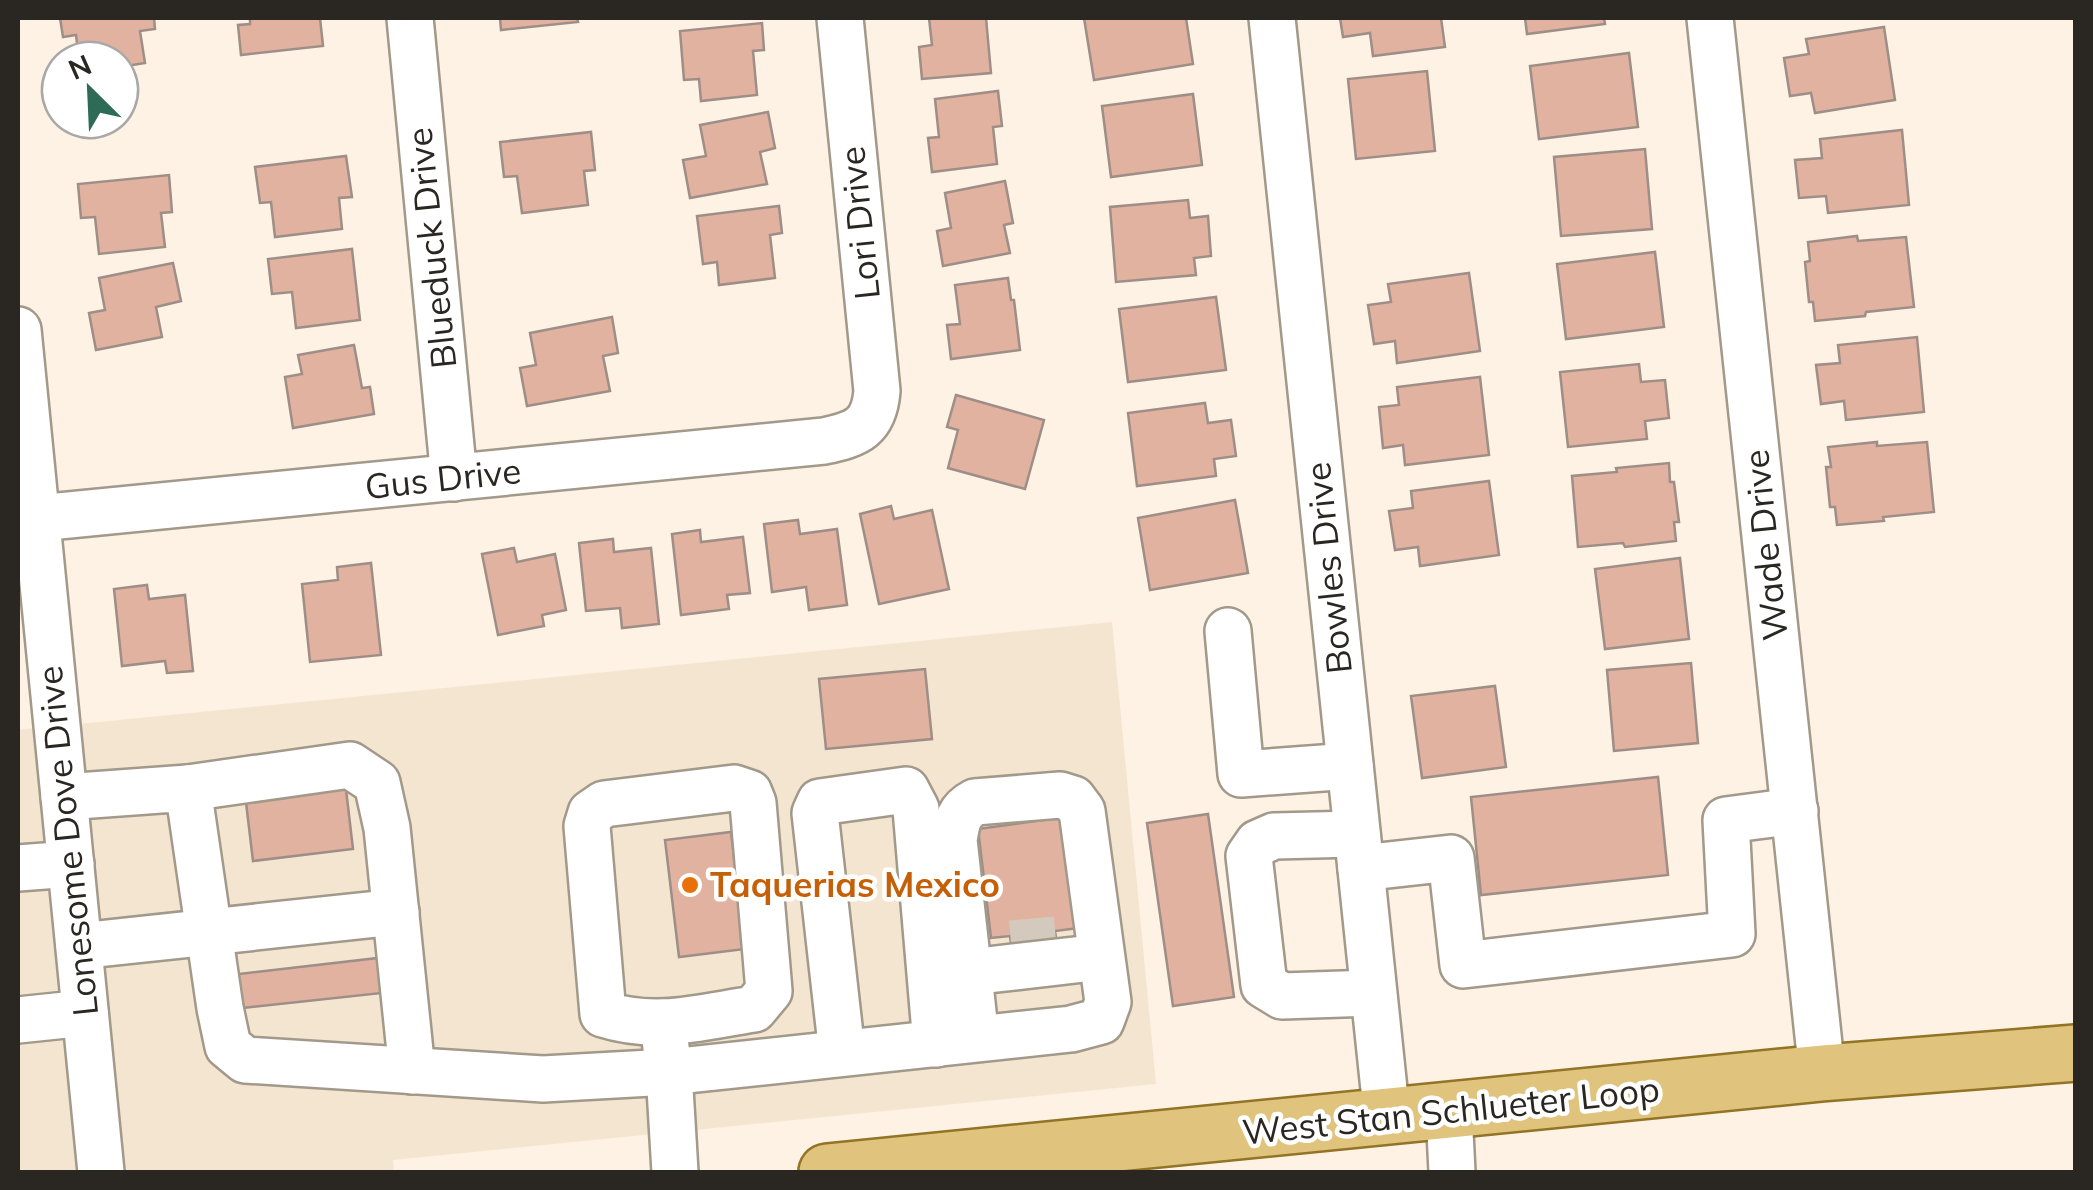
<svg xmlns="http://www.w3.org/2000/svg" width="2093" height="1190" viewBox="0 0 2093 1190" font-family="Mulish,sans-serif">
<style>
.built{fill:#f4e5d0}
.building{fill:#e1b29f;stroke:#9e8e87;stroke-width:2.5}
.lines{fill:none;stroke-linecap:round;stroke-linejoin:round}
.minor-tunnel{stroke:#d3c9bd;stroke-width:45;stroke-dasharray:45 22;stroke-linecap:butt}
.minor-casing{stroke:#a2998b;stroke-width:50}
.major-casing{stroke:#937325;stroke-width:60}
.minor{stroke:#fff;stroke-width:45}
.major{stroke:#e0c47d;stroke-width:55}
.food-dot{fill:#e8710a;stroke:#fff;stroke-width:4}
.labels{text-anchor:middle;stroke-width:9;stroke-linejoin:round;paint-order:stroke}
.street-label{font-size:35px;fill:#2a2621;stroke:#fff}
.food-label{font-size:35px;font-weight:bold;fill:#c56008;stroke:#fff;text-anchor:start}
</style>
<rect width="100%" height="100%" fill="#fdf2e4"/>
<!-- built -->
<polygon class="built" points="1112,622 1156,1084 393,1160 394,1172 18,1172 18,730"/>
<!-- building -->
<g class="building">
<polygon points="60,18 154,18 155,29 140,31 145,63 120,67 120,60 79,60 76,35 63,37"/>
<polygon points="250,18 320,18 323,46 241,55 238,25 250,24"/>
<polygon points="500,18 577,18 578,22 501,30"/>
<polygon points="929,18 986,18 991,73 922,79 919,47 932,45"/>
<polygon points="1084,18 1186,18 1193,64 1094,80"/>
<polygon points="1340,18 1441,18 1445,47 1373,56 1370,33 1343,37"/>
<polygon points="1525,18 1604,18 1605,24 1527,34"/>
<polygon points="762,23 764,50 753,51 757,95 701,101 699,79 684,80 680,31"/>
<polygon points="1884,27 1895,100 1815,113 1811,93 1790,96 1784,58 1809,54 1806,39"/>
<polygon points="1629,53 1638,127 1539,139 1530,66"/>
<polygon points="1427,71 1435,151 1356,159 1348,79"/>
<polygon points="998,91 1002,126 993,127 997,164 932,172 928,138 939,137 935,99"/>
<polygon points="1193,94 1202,165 1111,177 1102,106"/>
<polygon points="768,112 775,148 760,152 767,184 690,198 683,160 706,156 700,125"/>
<polygon points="1902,130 1909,205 1828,213 1826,196 1799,198 1795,160 1822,158 1820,139"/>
<polygon points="591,132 595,170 584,171 588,205 522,213 517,176 504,177 500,142"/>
<polygon points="1645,149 1652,229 1561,236 1554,157"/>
<polygon points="346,156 352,197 339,198 342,229 275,237 271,202 260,203 255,167"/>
<polygon points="169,175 172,212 161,213 165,247 99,254 95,217 81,218 78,184"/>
<polygon points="1005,181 1013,223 1004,225 1010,253 943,266 937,231 951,228 945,193"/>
<polygon points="1188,200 1190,218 1208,216 1211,256 1194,258 1196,275 1116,282 1110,207"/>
<polygon points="779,206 782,233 770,235 775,278 719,285 717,262 703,264 697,216"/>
<polygon points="1857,236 1858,241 1906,237 1914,307 1866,312 1865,316 1815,321 1813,302 1809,302 1805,262 1810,261 1808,242"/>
<polygon points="352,249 360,320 296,328 292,292 272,294 268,259"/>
<polygon points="1655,252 1664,327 1566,339 1557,264"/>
<polygon points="173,263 181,301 156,307 162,337 96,350 89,313 105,310 99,278"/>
<polygon points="1469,273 1480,351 1397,363 1395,341 1374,344 1368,305 1391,302 1388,284"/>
<polygon points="1008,278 1011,300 1014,300 1020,350 951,359 947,325 960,324 955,285"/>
<polygon points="1216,297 1226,370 1128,382 1119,309"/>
<polygon points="612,317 618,353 603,356 610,391 527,406 520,368 536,365 530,333"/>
<polygon points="1917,337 1924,412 1846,420 1844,401 1821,404 1816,365 1840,363 1838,345"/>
<polygon points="354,345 362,388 370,387 374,414 293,428 285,377 302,374 298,355"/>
<polygon points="1639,364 1641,382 1665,380 1669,418 1645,421 1647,439 1568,447 1560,372"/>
<polygon points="1480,377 1489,455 1405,465 1403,445 1383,448 1379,407 1399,405 1397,387"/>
<polygon points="956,395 1044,420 1025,489 948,468 958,430 947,427"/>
<polygon points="1205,403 1208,423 1231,420 1236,456 1214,459 1216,476 1137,486 1128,413"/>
<polygon points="1877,442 1877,446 1927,442 1934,512 1883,517 1884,521 1837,525 1835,507 1830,507 1826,467 1831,467 1828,447"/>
<polygon points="1669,463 1670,482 1674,482 1679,522 1674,522 1676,541 1625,547 1623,543 1578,547 1572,476 1617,472 1616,468"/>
<polygon points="1489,481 1499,555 1420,566 1418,547 1395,550 1389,511 1413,508 1411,491"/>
<polygon points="1235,500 1248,573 1150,590 1138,518"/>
<polygon points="891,506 894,519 932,510 949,589 879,604 860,514"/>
<polygon points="798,520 800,534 837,529 847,605 809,610 806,587 772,592 764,524"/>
<polygon points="700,530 701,542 743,537 750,593 727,595 729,609 681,615 672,534"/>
<polygon points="613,539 614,552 651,548 659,624 622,628 620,608 586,611 579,543"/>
<polygon points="514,548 517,562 555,554 566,610 542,615 544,626 498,635 482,554"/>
<polygon points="1680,558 1689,639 1605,649 1595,569"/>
<polygon points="371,563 381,655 310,662 302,584 338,580 337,567"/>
<polygon points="147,585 149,599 185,595 193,671 167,673 165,661 122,666 114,589"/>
<polygon points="1691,663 1698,743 1614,751 1607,670"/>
<polygon points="925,669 932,739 826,749 819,679"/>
<polygon points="1495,686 1506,767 1422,778 1411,696"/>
<polygon points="1658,777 1668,875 1481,895 1471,797"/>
<polygon points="345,781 353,849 253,861 245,794"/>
<polygon points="1208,814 1234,997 1173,1006 1147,823"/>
<polygon points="1065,817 1079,928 1055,931 1057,945 1012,951 1010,936 991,938 978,829"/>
<polygon points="731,832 745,949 679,957 665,840"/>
<polygon points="378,958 382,993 233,1009 230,975"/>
</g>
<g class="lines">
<!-- minor-tunnel -->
<polyline class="minor-tunnel" points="1011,943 1056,939"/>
<!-- minor casing -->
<g class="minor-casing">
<g id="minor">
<polyline points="410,18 454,478"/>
<polyline points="1272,18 1387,1118"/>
<polyline points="1710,18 1822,1073"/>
<polyline points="18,330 101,1172"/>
<path d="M18,520L824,441C858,434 874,427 877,391L840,18"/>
<polyline points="1228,631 1241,774 1350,766"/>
<polyline points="188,788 350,765 377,783 387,828 412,1071"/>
<path d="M734,788L749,793L753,803L769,991L754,1009C701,1017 656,1031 603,1014L587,826L591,813L604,804Z"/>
<polyline points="64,797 188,788 220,1008 228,1046 245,1060 543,1079 669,1072 675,1172"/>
<polyline points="1357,834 1274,836 1258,843 1249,856 1264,985 1282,996 1373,993"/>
<polyline points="18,868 71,864"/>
<polyline points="1361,868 1451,858 1463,965 1732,934 1726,820 1795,811"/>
<polyline points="79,946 396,912"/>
<polyline points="970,972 1101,957"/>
<polyline points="18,1020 85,1013"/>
<path d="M663,1023L669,1072L1071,1029L1101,1021L1108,1002L1082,811L1073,799L1060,795L975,802C958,811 957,822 954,840L976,1039"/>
<polyline points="842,1053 815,813 820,802 906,790 916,809 936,1044"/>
<polyline points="1449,1112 1452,1172"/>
</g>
</g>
<!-- major casing -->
<g class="major-casing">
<polyline id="major" points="827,1172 1822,1073 2076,1053"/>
</g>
<!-- minor -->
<use href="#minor" class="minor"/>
<!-- major -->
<use href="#major" class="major"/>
</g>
<!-- markers -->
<circle class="food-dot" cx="690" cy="885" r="10"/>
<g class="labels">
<!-- street labels -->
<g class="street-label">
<text transform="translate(860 223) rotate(-96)" y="12">Lori Drive</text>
<text transform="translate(432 248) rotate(-96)" y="12">Blueduck Drive</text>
<text transform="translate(443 479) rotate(-6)" y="12">Gus Drive</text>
<text transform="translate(1766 545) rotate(-96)" y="12">Wade Drive</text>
<text transform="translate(1329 568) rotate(-96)" y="12">Bowles Drive</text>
<text transform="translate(68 841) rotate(-96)" y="12">Lonesome Dove Drive</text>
<text transform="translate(1451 1111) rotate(-6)" y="12">West Stan Schlueter Loop</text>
</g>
<!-- food labels -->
<g class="food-label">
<text x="710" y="897">Taquerias Mexico</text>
</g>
</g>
<!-- border -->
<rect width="2093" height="1190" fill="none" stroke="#2a2621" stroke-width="40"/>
<!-- north arrow -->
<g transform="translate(90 90) rotate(336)"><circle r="48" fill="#ffffff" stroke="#aaa8a6" stroke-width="2.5"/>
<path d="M0-8L18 38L0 25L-18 38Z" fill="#2d6b57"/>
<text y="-15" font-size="28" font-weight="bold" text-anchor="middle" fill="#2a2621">N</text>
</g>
</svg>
